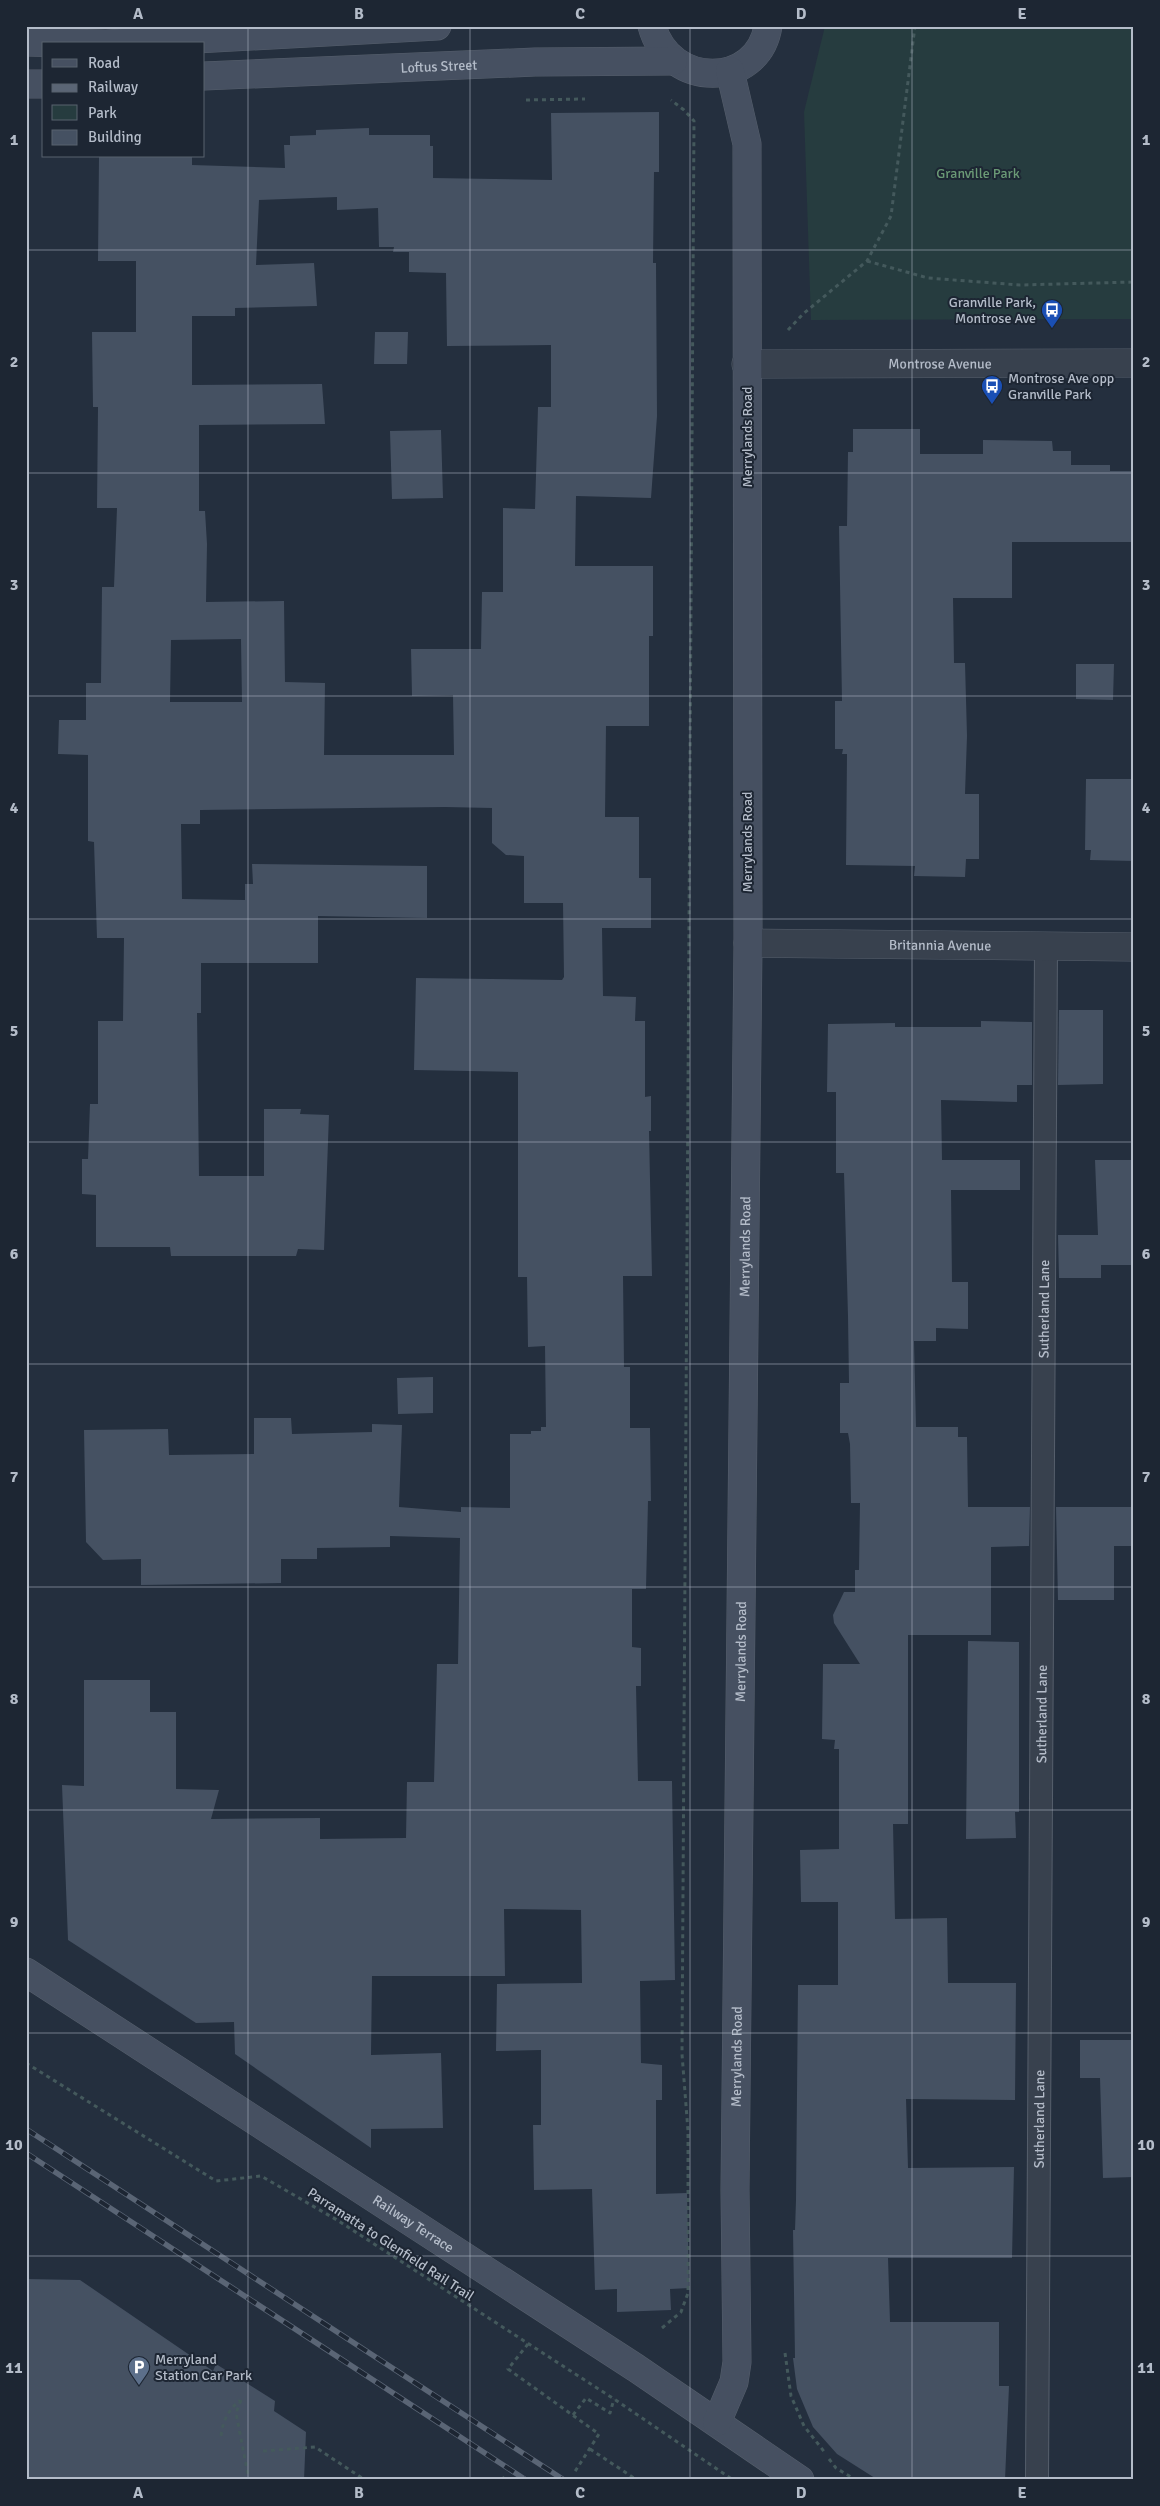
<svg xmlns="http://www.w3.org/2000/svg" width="1160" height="2506" viewBox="0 0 1160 2506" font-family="Signika,sans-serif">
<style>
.green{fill:#263c3f}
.building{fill:#455162;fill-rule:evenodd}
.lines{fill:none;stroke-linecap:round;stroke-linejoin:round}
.lane-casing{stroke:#565f6c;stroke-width:24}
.street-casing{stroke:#565f6c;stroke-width:29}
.secondary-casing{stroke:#565f6c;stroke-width:29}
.path{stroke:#44595c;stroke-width:3;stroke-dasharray:4 4;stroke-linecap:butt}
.lane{stroke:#38414e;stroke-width:22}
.street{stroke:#38414e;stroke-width:28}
.secondary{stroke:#465061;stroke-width:28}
.rail-casing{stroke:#5a6575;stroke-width:5.5}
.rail{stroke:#1d2633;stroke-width:4;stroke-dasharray:11;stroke-linecap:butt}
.grid{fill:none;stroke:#b4bcc9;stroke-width:1;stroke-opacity:0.55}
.labels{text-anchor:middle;stroke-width:4;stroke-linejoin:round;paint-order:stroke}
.street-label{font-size:14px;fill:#b4bcc9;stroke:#1d2633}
.park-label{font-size:14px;fill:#6b9a76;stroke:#1d2633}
.poi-label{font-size:14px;fill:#b4bcc9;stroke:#1d2633;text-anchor:start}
.neatline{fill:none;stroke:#b4bcc9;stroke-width:2}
.grid-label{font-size:16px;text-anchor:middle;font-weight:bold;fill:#b4bcc9}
</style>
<rect width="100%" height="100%" fill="#242f3e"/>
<!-- green -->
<polygon class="green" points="825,26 1134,26 1134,319 811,320 804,112"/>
<!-- building -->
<g class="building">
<path d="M659,112V172H654L653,263H656L657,416L651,498L576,496L575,566H653V636H649V726H606L605,817H639V878H651V928H602L603,996L636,997L635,1021H645V1097L651,1096V1131H649L652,1276H623L624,1367H630V1428H650L651,1501H648L646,1589H632V1647L641,1648V1686H636L638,1781H672L675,1980L640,1981L641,2063L662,2065V2100H656V2194L687,2193L689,2288L670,2289L671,2310L617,2312V2289L595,2290L592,2189L534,2190L533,2125H541V2050L496,2051L497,1984L582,1983L581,1910L504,1909L505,1976H372L371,2055L441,2053L443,2128L371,2129V2148L235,2054L234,2022L196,2023L68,1940L62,1785L84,1786V1680H150V1712H176V1789L219,1790L211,1819L320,1818V1839L406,1838L407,1782H434L437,1664H458L460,1538L390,1536V1547L317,1548V1559H281V1583L141,1585V1559L103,1560L86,1542L84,1430L168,1429L169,1455L254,1454V1418H291L292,1434L372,1432V1424L402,1425L399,1507L461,1512V1507L510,1508V1434H531V1431H541V1427H546L545,1346L528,1347L527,1277H518V1072L414,1070L416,978L562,980L564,977L563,903H524V856L506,855L492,843V808L445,807L200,810V824H181L182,899L245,900V884H253L252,864L427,866V918L318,916V963H201V1013H197L199,1176H264V1109H301L300,1114L329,1115L324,1250L298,1249L296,1256H171L170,1247H96V1195L82,1194V1159H88L90,1104H98V1021H123L124,938H97L94,842L88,841V755L58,754L59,720H86V683H101L102,587H114L117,508H97L98,407H93L92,332H136V261H98L99,156H192V165L285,168L284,145H290V136L316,135V130L369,128V135H430V146H433V178L552,180L551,113ZM337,197V210L378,208L379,247H394L393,252H409V272L446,273L447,346L551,345V407H538L535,509L503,508V592H482L481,649H411L412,696L453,695L454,755H324L325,683L285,682L284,601L206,602L207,544L205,511H199V425L325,424L322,384L192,385V316H235V308L317,306L314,263L256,265L259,200ZM241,639L242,702H170L171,640Z"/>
<polygon points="375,332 408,332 407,364 374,364"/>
<polygon points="853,429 920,429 920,454 983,454 983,440 1052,441 1053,451 1071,451 1071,465 1110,465 1110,471 1134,471 1134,542 1012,542 1012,598 953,598 954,663 965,663 967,736 965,794 979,794 979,859 966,859 965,877 914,876 915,866 846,865 847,754 842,754 843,749 835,749 835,701 842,701 839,526 847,526 848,452 853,452"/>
<polygon points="441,430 443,498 392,499 390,431"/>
<polygon points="1076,664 1114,664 1113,700 1076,699"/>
<polygon points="1086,779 1134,779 1134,861 1090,860 1091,850 1085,850"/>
<polygon points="1059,1010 1103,1010 1103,1084 1058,1085"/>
<polygon points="981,1021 1032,1022 1032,1085 1017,1085 1017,1102 941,1100 942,1160 1020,1160 1020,1190 951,1190 952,1282 968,1282 968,1329 936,1328 936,1341 914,1341 916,1427 958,1427 958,1437 967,1437 968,1507 1030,1507 1029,1546 991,1547 991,1635 908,1635 908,1824 893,1824 895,1919 947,1918 948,1983 1016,1983 1015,2100 906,2099 908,2168 1014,2167 1012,2258 888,2258 890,2322 999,2322 999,2386 1009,2386 1005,2480 878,2480 837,2454 813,2427 797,2389 793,2358 795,2358 793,2230 795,2230 796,2200 798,1985 838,1985 838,1902 801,1902 800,1850 839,1849 839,1749 834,1749 835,1740 822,1739 823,1664 860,1664 834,1623 833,1615 844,1592 855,1592 855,1570 859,1570 860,1503 851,1503 850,1444 848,1433 840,1433 840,1383 849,1383 848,1316 844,1173 836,1173 836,1092 827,1092 828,1024 895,1023 895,1027 981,1027"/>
<polygon points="1095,1160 1134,1160 1134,1265 1101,1265 1101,1278 1059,1278 1058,1235 1098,1235"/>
<polygon points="433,1377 433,1413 398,1414 397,1378"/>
<polygon points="1056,1507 1134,1507 1134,1546 1114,1546 1114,1600 1058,1600"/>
<polygon points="968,1641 1019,1642 1019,1812 1015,1812 1016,1838 966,1839"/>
<polygon points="1080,2040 1134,2040 1134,2177 1103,2178 1100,2078 1080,2078"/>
<polygon points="26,2279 80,2280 213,2371 216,2364 275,2401 274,2411 306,2432 304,2480 26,2480"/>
</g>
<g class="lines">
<!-- lane casing -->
<g class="lane-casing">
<g id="lane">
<path id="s1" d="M1037,2480L1046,947"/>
</g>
</g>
<!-- street casing -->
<g class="street-casing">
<g id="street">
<path id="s2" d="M746,364L1134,363"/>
<path id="s3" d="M748,943L1134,947"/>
</g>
</g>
<!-- secondary casing -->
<g class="secondary-casing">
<g id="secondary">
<path d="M652,26C669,89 758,89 768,26"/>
<polyline points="26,42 106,44 437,26"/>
<path id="s4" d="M204,76L535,62L673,61"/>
<polyline points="26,84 44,84"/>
<path id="s5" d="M26,1972L636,2368L800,2480"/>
<path id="s6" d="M717,2422L734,2382L737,2362L735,2190L748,943L747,144L730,71"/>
</g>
</g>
<!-- path -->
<g class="path">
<polyline points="526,100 585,99"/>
<polyline points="867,261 928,278 1020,285 1134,282"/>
<polyline points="788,330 803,314 867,261 891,216 915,26"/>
<polyline points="26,2063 216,2181 261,2176 337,2220 614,2399 733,2480"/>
<polyline points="662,2328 681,2312 688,2293 688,2131 682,2054 694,121 684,110 671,100"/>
<polyline points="528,2344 508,2369 599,2434 574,2473"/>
<polyline points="785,2353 791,2396 804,2426 826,2454"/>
<polyline points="241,2400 236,2413 249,2480"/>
<polyline points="573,2415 586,2398 610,2413 614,2399"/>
<path d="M221,2436C223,2420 228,2411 240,2400"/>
<polyline points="590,2449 637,2480"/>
<polyline points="263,2451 315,2447 365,2480"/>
<polyline points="829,2459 836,2468 856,2480"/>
<polyline points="502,2480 505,2476"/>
</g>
<!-- lane -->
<use href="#lane" class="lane"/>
<!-- street -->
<use href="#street" class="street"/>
<!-- secondary -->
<use href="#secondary" class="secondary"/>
<!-- rail casing -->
<g class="rail-casing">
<g id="rail">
<polyline points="26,2129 564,2480"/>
<polyline points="26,2153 526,2480"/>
</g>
</g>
<!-- rail -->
<use href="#rail" class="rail"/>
</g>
<!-- grid -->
<path class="grid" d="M248,26V2480M470,26V2480M690,26V2480M912,26V2480M26,250H1134M26,473H1134M26,696H1134M26,919H1134M26,1142H1134M26,1364H1134M26,1587H1134M26,1810H1134M26,2033H1134M26,2256H1134"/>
<!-- icons -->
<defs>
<g id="bus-pin" transform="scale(1.125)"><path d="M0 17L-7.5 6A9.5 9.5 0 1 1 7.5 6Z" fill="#1a4fb4" stroke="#1d2633"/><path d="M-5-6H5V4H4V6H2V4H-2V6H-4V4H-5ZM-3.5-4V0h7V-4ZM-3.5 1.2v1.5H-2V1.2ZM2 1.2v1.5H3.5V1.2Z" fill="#fff"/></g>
<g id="parking-pin" transform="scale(1.125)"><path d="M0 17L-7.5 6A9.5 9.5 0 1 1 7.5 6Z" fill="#5c6f8a" stroke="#1d2633"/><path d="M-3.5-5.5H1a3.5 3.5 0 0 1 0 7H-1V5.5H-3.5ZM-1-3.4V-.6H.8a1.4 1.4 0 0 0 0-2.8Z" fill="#fff"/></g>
</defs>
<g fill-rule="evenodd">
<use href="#bus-pin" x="1052" y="310"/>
<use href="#bus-pin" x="992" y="386"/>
<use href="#parking-pin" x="139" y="2367"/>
</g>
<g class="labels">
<!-- street labels -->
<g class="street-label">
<text dy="5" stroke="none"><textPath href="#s4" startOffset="235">Loftus Street</textPath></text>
<text dy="5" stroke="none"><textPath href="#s2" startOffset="194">Montrose Avenue</textPath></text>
<text transform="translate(747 437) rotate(-90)" y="5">Merrylands Road</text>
<text transform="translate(747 842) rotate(-90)" y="5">Merrylands Road</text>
<text dy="5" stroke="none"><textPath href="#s3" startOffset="192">Britannia Avenue</textPath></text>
<text dy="5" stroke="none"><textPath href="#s6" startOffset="1179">Merrylands Road</textPath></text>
<text dy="5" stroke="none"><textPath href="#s1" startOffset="1171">Sutherland Lane</textPath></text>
<text dy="5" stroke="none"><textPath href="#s6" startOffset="774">Merrylands Road</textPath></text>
<text dy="5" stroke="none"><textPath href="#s1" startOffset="766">Sutherland Lane</textPath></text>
<text dy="5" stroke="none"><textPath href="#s6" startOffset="369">Merrylands Road</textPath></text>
<text dy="5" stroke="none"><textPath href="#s1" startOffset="361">Sutherland Lane</textPath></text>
<text dy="5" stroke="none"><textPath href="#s5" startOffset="462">Railway Terrace</textPath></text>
<text transform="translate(391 2244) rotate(33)" y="5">Parramatta to Glenfield Rail Trail</text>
</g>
<!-- park labels -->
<g class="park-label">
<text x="978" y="178">Granville Park</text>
</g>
<!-- poi labels -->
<g class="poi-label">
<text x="1036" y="307" text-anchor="end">Granville Park,<tspan x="1036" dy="16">Montrose Ave</tspan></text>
<text x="1008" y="383">Montrose Ave opp<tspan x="1008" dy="16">Granville Park</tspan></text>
<text x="155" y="2364">Merryland<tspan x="155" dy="16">Station Car Park</tspan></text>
</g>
</g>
<!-- border -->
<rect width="1160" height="2506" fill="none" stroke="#1d2633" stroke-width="55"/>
<!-- legend -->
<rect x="42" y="42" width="162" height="115" fill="#1d2633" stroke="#59626f"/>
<rect x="52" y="59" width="25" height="8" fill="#465061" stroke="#59626f"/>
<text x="88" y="68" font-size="15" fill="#b4bcc9">Road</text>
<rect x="52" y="84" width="25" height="8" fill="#5a6575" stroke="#59626f"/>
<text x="88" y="92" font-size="15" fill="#b4bcc9">Railway</text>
<rect x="52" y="105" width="25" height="15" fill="#263c3f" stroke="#59626f"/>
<text x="88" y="118" font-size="15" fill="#b4bcc9">Park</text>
<rect x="52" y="130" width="25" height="15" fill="#455162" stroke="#59626f"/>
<text x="88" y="142" font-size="15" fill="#b4bcc9">Building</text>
<rect x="28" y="28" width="1104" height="2450" class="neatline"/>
<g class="grid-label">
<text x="138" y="19">A</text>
<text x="359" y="19">B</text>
<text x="580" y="19">C</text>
<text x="801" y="19">D</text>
<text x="1022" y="19">E</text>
<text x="14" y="145">1</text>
<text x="1146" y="145">1</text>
<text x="14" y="367">2</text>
<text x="1146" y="367">2</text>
<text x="14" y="590">3</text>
<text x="1146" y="590">3</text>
<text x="14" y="813">4</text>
<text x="1146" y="813">4</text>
<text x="14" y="1036">5</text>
<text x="1146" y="1036">5</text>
<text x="14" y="1259">6</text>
<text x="1146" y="1259">6</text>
<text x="14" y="1482">7</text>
<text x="1146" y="1482">7</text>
<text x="14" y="1704">8</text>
<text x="1146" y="1704">8</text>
<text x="14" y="1927">9</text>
<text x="1146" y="1927">9</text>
<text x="14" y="2150">10</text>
<text x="1146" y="2150">10</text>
<text x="14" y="2373">11</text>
<text x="1146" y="2373">11</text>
<text x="138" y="2498">A</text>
<text x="359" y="2498">B</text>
<text x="580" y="2498">C</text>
<text x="801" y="2498">D</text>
<text x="1022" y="2498">E</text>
</g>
</svg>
